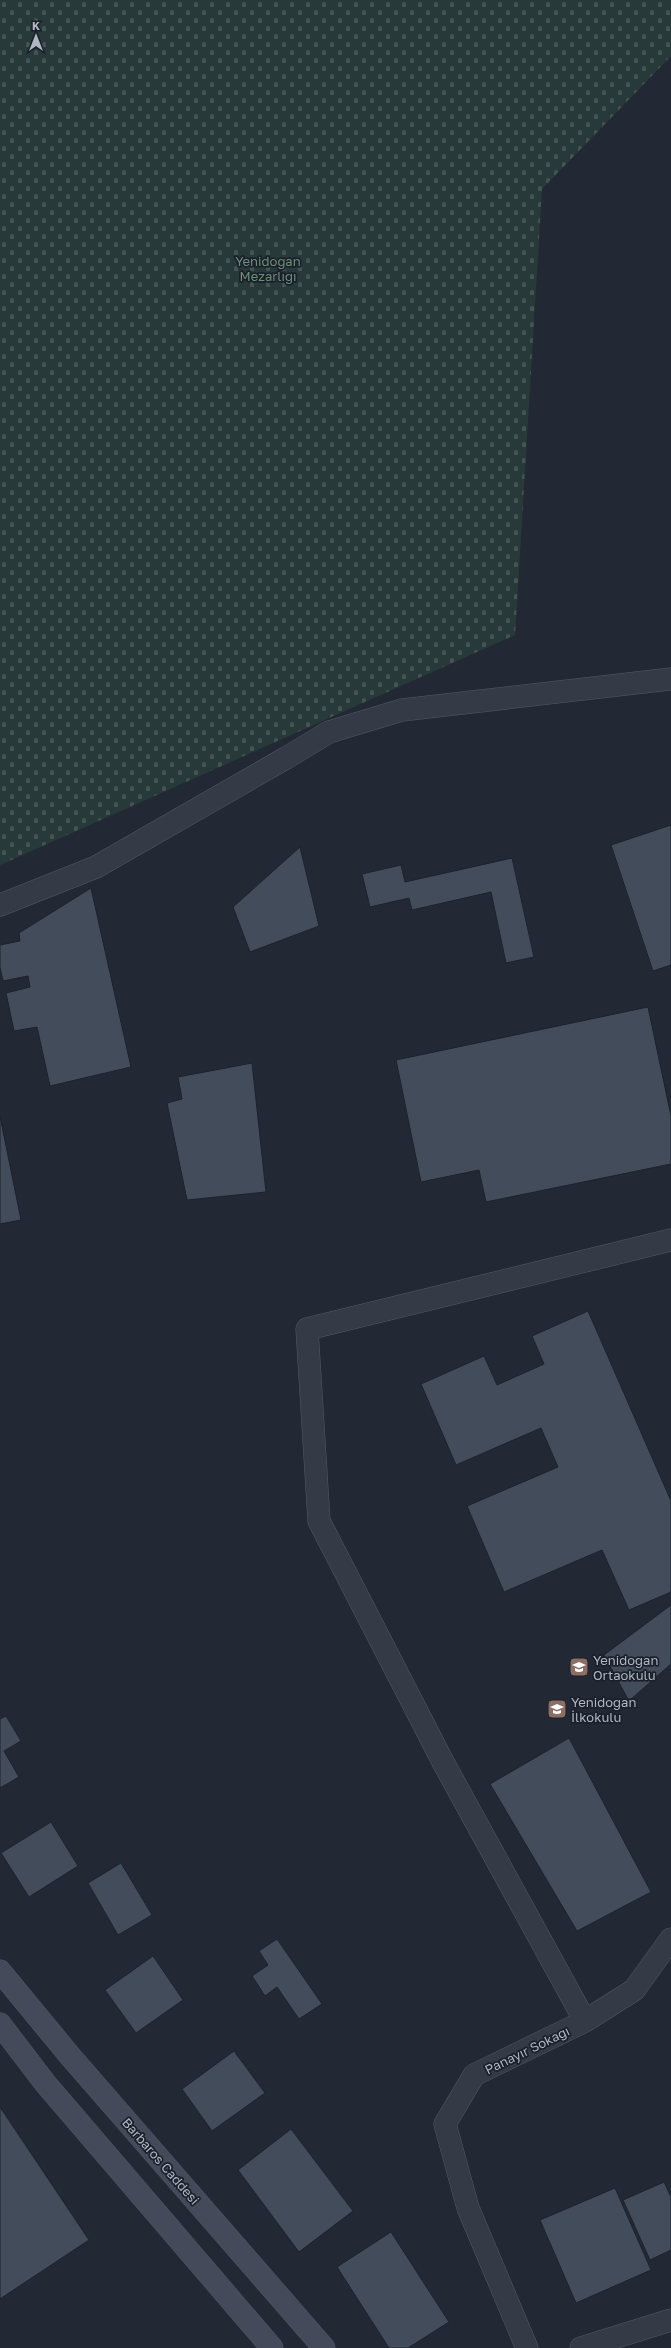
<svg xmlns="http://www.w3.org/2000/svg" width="671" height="2348" viewBox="0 0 671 2348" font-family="'Golos Text',sans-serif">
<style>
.cemetery{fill:url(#cemetery-stones)}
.building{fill:#434c5a;stroke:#1d222d}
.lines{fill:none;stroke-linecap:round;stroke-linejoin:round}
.minor-casing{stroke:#535964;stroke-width:23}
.tertiary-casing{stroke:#535964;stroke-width:23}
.secondary-casing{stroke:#535964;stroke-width:23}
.minor{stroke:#353b46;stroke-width:22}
.tertiary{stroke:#353b46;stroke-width:22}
.secondary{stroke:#444a59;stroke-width:22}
.labels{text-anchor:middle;stroke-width:3.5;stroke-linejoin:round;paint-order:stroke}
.park-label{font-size:13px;fill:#6a9175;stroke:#1b202b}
.poi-label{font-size:13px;fill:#b0b6c3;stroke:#1b202b;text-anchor:start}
.street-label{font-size:13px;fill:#b0b6c3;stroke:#1b202b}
</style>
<defs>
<pattern id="cemetery-stones" width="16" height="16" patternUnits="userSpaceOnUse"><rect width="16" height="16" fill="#28393a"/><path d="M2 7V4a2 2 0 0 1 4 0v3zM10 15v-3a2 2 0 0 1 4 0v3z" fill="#455355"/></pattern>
</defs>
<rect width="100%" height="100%" fill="#222935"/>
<!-- cemetery -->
<polygon class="cemetery" points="0,0 671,0 671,56 542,189 515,635 0,865"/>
<!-- building -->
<g class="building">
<polygon points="671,825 671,965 653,971 611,845"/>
<polygon points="300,847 319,926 250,952 233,907"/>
<polygon points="512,858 534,957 506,963 491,892 412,910 409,898 370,907 362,874 401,865 405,882"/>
<polygon points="91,888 131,1067 50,1086 37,1027 14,1031 6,993 30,987 28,976 3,981 0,967 0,945 20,941 19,933"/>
<polygon points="648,1007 671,1116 671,1164 486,1202 479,1170 421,1182 396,1060"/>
<polygon points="252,1063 266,1192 187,1200 167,1103 182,1099 178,1077"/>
<polygon points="0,1116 21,1220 0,1224"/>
<polygon points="588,1311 671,1501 671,1592 629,1610 602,1550 504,1592 467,1506 558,1467 541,1428 456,1465 421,1384 484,1356 497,1385 544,1364 532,1336"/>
<polygon points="671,1605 671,1664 629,1701 604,1655"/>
<polygon points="6,1716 21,1741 4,1751 19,1777 0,1788 0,1719"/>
<polygon points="569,1738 651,1892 577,1931 490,1784"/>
<polygon points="51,1822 78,1866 29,1897 1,1853"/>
<polygon points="121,1863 152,1915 118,1935 88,1883"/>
<polygon points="277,1939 322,2004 299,2019 277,1987 265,1996 252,1976 268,1965 259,1951"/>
<polygon points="153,1956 183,2000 136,2033 105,1990"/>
<polygon points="234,2051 265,2093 212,2131 182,2089"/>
<polygon points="0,2107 89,2240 0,2299"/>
<polygon points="291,2129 353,2211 299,2252 238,2170"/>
<polygon points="664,2182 671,2197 671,2250 650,2260 623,2200"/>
<polygon points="615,2188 651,2270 576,2303 540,2220"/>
<polygon points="391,2232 449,2322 408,2348 389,2348 337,2267"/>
</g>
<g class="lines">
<!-- minor casing -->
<g class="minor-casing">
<g id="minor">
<polyline points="0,905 96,867 286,758 329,732 402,710 671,679"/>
<polyline points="585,2021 443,1762 319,1521 307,1329 671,1240"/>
<polyline points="527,2348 468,2208 445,2124 474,2075 585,2021 634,1990 671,1939"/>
</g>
</g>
<!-- tertiary casing -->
<g class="tertiary-casing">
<polyline id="tertiary" points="581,2348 671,2320"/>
</g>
<!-- secondary casing -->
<g class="secondary-casing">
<g id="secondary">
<polyline points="0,1971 70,2056 324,2348"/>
<polyline points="0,2024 45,2083 272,2348"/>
</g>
</g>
<!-- minor -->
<use href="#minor" class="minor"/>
<!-- tertiary -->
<use href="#tertiary" class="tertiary"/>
<!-- secondary -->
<use href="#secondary" class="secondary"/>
</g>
<!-- icons -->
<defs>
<g id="school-square" transform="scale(1)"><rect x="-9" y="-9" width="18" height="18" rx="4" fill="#8d6e63" stroke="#1b202b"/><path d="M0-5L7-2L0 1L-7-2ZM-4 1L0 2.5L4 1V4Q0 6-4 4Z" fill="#fff"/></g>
</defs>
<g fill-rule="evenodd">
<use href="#school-square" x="579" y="1667"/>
<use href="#school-square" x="557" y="1709"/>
</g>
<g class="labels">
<!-- park labels -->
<g class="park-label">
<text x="268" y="266">Yenidoğan<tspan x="268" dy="15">Mezarlığı</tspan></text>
</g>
<!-- poi labels -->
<g class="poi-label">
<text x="593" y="1665">Yenidoğan<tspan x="593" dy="15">Ortaokulu</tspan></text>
<text x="571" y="1707">Yenidoğan<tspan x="571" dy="15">İlkokulu</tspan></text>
</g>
<!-- street labels -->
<g class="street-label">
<text transform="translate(527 2050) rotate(-26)" y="5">Panayır Sokağı</text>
<text transform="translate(161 2161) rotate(49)" y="5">Barbaros Caddesi</text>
</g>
</g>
<!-- north arrow -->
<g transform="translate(36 36)" stroke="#1b202b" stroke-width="3" paint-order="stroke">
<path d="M0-3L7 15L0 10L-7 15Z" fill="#b0b6c3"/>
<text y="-6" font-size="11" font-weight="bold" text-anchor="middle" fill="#b0b6c3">K</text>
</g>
</svg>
